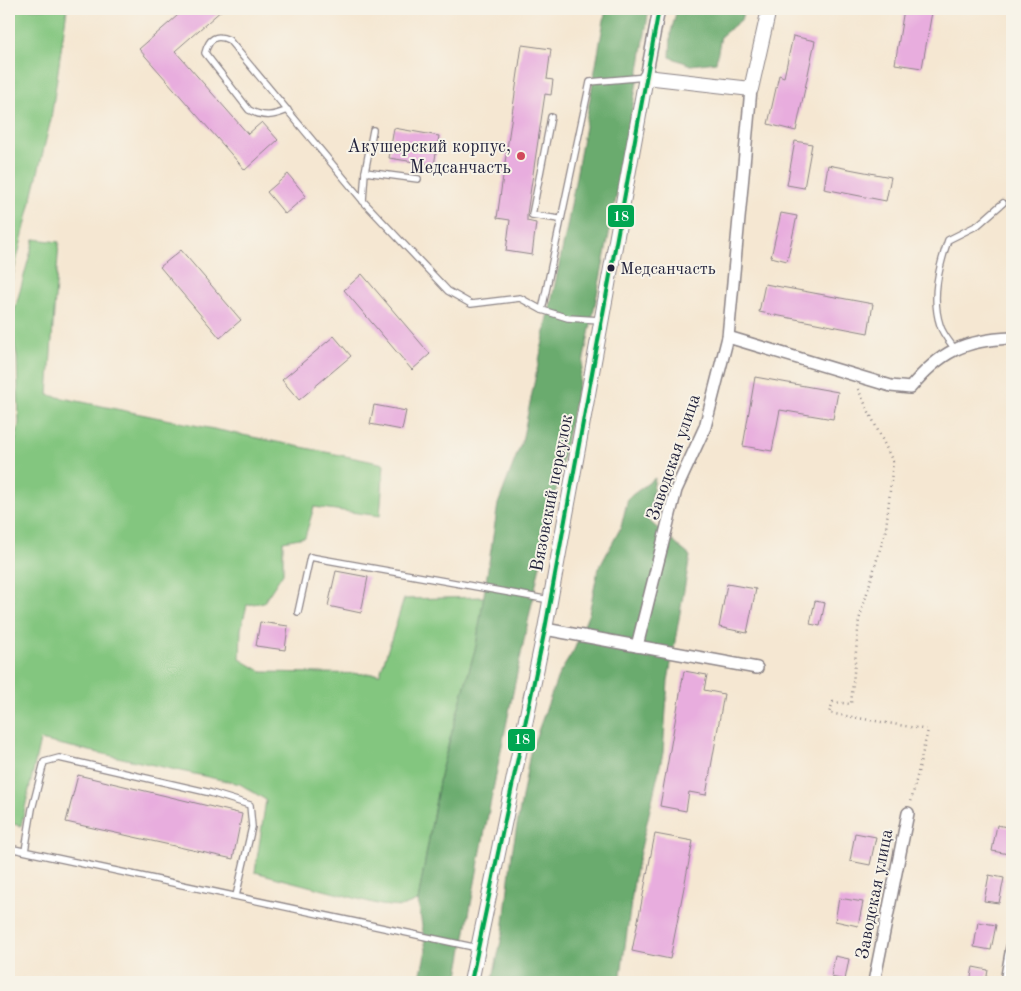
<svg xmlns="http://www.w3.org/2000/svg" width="1021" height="991" viewBox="0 0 1021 991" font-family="'Old Standard TT',serif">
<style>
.green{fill:#83c67f;stroke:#52745d}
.forest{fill:#6aab6e;stroke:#466654}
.building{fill:#e8adde}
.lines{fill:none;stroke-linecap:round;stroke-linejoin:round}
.service-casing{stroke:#8c8486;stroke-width:8}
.minor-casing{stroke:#8c8486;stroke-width:14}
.tertiary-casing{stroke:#8c8486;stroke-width:16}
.path{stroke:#8c8486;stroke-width:2.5;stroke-dasharray:1 4;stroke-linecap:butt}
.service{stroke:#fff;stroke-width:5.5}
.minor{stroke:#fff;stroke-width:11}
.tertiary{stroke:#fff;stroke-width:14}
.bus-1-casing{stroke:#f7f3e8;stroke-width:8}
.bus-1{stroke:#00a651;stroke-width:4}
.poi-dot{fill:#d1495b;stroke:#f7f3e8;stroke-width:2}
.bus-dot{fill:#22223b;stroke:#f7f3e8;stroke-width:2}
.labels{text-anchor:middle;stroke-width:4;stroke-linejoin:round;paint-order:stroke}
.bus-label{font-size:17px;fill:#22223b;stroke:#f7f3e8;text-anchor:start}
.poi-label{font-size:18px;fill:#22223b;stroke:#f7f3e8;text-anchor:end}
.street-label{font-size:18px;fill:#22223b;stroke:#f7f3e8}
.line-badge{stroke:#f7f3e8;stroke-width:2}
.badge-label{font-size:14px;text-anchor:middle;font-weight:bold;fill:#fff}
</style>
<rect width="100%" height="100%" fill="#f7f3e8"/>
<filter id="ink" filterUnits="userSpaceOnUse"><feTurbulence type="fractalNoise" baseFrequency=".02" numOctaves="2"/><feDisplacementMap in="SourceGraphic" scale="10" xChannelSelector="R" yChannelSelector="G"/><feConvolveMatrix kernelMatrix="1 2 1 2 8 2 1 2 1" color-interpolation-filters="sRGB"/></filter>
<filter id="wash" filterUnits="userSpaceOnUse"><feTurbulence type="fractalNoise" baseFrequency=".0096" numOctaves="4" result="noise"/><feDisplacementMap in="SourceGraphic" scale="20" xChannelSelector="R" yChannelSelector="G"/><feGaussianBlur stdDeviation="1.12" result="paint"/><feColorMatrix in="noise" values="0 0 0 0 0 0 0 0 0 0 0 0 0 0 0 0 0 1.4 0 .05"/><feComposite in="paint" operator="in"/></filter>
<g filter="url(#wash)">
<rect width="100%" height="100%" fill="#f5e7d2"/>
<!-- green -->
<g class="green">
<polygon points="9,9 67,9 51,119 9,292"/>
<polygon points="34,239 59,242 48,395 384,464 380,516 314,507 305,537 283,541 283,573 264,602 247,605 241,629 240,659 262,672 380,674 404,599 484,597 476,646 441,771 418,901 401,907 381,905 255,872 266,800 240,784 40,740 21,826 9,823 9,475 19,423 17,357 11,324"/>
</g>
<!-- forest -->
<g class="forest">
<path d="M606,9H649C598,336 513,656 457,982H419L426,950L418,901L441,771L476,646L498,504L522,441L567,227Z"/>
<polygon points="677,9 744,9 741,20 721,36 716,62 691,65 670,57 671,32"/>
<polygon points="655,478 648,520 690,556 668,681 663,753 635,874 620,982 492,982 503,932 512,853 530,753 558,676 574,650 589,613 598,570 621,527 628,498"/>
</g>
<g id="blocks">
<!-- building -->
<g class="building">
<polygon points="185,9 223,9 175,51 248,134 262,122 278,140 245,170 139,49"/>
<polygon points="904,9 932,12 922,68 895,64"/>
<polygon points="793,36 815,41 796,131 768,124 779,75 784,77"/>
<polygon points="522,45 551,49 547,79 553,80 551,95 545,94 527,214 527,221 536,223 532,255 506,251 510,220 497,218"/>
<polygon points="394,128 439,136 434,165 389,158"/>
<polygon points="795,141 812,144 804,188 787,185"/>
<polygon points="828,165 891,177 886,201 824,189"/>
<polygon points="288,174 306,196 285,214 267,192"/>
<polygon points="781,213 797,216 787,261 771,257"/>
<polygon points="181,250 241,320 220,338 160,267"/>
<polygon points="362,274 430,354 412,370 344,290"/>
<polygon points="765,284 873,304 868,333 759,312"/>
<polygon points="334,336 351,356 299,400 282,380"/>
<polygon points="755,377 838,392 833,419 780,410 772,451 743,446"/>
<polygon points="374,405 406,411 402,430 370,424"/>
<polygon points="336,571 368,577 361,613 328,606"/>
<polygon points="727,584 756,589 747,633 719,627"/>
<polygon points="815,601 825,603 820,626 810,624"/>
<polygon points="260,622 288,626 285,650 256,646"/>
<polygon points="684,671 707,675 704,690 724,694 706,795 689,792 686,811 660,806"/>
<polygon points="78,775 242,814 233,859 66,822"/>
<polygon points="997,825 1012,828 1009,854 992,851"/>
<polygon points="855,833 876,837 870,865 850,861"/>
<polygon points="655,834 693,841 670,959 632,951"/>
<polygon points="989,875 1004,878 999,903 984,901"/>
<polygon points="839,898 863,902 858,926 835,921"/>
<polygon points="978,922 996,925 991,950 974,947"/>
<polygon points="835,956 849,959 845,980 831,977"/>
<polygon points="973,967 988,970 986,982 970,982"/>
</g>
</g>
</g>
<g filter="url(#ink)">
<use href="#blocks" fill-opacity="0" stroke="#8c8486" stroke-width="1"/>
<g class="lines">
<!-- service casing -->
<g class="service-casing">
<g id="service">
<path d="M288,110C273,116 264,118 249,110L205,53C209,38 216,34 229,40L363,201L448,291L471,304L520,298L542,310"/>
<polyline points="551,117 532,215 559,219"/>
<polyline points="365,172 418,179"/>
<polyline points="363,201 365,172 373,130"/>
<polyline points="600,320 568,318 542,310 590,82 646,77"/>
<path d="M954,348C949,341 942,333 940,325C931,297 939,267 948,240L978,225L1003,203"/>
<polyline points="298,612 310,557 550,600"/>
<polyline points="9,848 478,948"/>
<polyline points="25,851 32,809 44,762 59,758 211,793 250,805 252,827 236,896"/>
</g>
</g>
<!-- minor casing -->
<g class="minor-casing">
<g id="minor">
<polyline points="646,77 659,9"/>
<path d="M728,337L891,386L910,388C941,351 964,340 1012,338"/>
<polyline points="545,629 637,646 676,490 705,427 728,337 751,89"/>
<polyline points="637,646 757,668"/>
<polyline points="874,982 908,813"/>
<polyline points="1006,982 1012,947"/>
</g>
</g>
<!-- tertiary casing -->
<g class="tertiary-casing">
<polyline id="tertiary" points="471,982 545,629 646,77 751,89 769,9"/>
</g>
<!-- path -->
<polyline class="path" points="858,389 893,462 886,529 859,620 851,704 833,702 829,713 928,730 911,802"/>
<!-- service -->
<use href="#service" class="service"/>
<!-- minor -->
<use href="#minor" class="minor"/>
<!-- tertiary -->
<use href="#tertiary" class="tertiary"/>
<!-- bus-1 casing -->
<g class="bus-1-casing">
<polyline id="bus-1" points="471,982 545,629 659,9"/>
</g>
<!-- bus-1 -->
<use href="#bus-1" class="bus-1"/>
</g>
</g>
<!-- markers -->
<circle class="poi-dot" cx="521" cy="156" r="5"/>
<circle class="bus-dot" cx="611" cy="268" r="4.5"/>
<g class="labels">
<!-- bus labels -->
<g class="bus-label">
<text x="620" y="274">Медсанчасть</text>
</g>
<!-- poi labels -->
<g class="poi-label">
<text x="511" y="152">Акушерский корпус,<tspan x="511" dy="21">Медсанчасть</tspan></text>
</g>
<!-- street labels -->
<g class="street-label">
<text transform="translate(673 457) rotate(-71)" y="6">Заводская улица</text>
<text transform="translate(551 493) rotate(-79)" y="6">Вязовский переулок</text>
<text transform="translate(874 894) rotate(-79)" y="6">Заводская улица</text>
</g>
</g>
<g class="line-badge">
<rect x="607" y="204" width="28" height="24" rx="5" fill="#00a651"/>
<rect x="507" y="728" width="29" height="24" rx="5" fill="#00a651"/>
</g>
<g class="badge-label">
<text x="621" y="221">18</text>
<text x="522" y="744">18</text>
</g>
<!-- margin -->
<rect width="1021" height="991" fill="none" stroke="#f7f3e8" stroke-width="30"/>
</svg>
